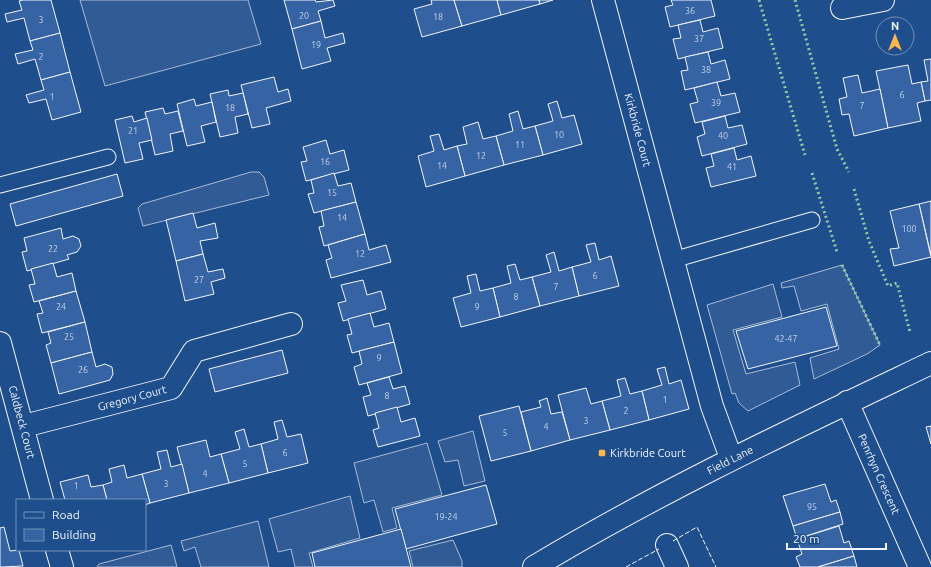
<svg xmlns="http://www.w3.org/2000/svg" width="931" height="567" viewBox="0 0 931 567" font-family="Ubuntu,sans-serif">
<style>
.built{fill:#305b95;stroke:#a8bbd7}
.building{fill:#3563a3;stroke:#f2f6ff}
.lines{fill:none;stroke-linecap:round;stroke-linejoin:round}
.service-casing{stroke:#f2f6ff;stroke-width:17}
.minor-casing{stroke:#f2f6ff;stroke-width:24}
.tertiary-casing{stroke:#f2f6ff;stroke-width:24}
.service{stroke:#1f4e8c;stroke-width:15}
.minor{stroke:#1f4e8c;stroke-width:22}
.tertiary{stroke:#1f4e8c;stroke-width:22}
.hedge{stroke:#97c8a6;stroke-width:3;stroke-dasharray:2 3;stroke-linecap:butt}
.fence{stroke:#f2f6ff;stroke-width:1;stroke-dasharray:5 2;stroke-linecap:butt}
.poi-dot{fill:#ffb74d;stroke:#1f4e8c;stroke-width:1.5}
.labels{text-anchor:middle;stroke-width:3;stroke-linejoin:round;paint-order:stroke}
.number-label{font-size:9px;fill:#c3d1e8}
.street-label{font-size:11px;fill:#f2f6ff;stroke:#1f4e8c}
.poi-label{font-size:11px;fill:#f2f6ff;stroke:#1f4e8c;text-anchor:start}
</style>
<rect width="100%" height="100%" fill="#1f4e8c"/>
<!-- built -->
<g class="built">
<polygon points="80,0 248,0 261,44 105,86"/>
<polygon points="251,172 259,172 264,177 269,195 143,226 138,208 142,204"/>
<polygon points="842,265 880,345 867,354 814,379 810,358 839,349 827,304 801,311 794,286 782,288 781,283"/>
<polygon points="773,284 782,317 733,330 746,374 795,362 800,385 748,411 739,403 735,393 732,394 707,305"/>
<polygon points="473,431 485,481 464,486 458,460 445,462 438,441"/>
<polygon points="427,443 442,495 392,508 397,528 383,532 374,500 364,503 354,463"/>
<polygon points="350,496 360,538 309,553 313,567 295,567 291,549 278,552 269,519"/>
<polygon points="258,521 269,567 201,567 195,547 184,551 181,541"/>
<polygon points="453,540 462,561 462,567 413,567 409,551"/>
<polygon points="171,545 177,567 97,567 99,564"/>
</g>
<!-- building -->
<g class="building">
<polygon points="23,0 51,0 60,33 30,41 24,18 7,22 5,14 22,10 19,1"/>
<polygon points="284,0 315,0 316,2 333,0 335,6 318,11 321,21 292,29"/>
<polygon points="431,0 454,0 462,26 422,37 414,9 432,4"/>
<polygon points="454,0 497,0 501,15 462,26"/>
<polygon points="497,0 539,0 540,4 501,15"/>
<polygon points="539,0 553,0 540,4"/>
<polygon points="671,0 711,0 715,16 670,27 665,7 673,5"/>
<polygon points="700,20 703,32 718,28 723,48 678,59 673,39 681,38 678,25"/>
<polygon points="321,21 325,38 343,33 345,43 327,48 331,61 302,69 292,29"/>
<polygon points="60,33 70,72 41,80 35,59 18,64 15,54 33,50 30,41"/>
<polygon points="708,52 711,64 725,60 730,79 685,90 681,71 688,70 685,57"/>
<polygon points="931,59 931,100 925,101 921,82 928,81 924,60"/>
<polygon points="908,65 912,84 921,82 925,101 917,103 921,121 888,128 876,71"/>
<polygon points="70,72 81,112 52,120 46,99 29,103 26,95 44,90 41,80"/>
<polygon points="858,75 862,93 880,89 888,128 854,136 849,114 842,115 839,99 847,97 843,78"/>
<polygon points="274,77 278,92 288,89 291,101 266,108 270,124 252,128 241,85"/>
<polygon points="717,82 721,96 735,93 740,112 695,123 690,104 698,102 694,88"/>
<polygon points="228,90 229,96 243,93 248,114 235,117 238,133 220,137 210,94"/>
<polygon points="194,99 196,106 212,102 216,122 201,126 205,142 187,146 177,104"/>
<polygon points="557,101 562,118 574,115 582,144 543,155 535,126 553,121 548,104"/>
<polygon points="163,108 165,114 178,111 183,131 170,134 173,151 155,155 145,112"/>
<polygon points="518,111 523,129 535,126 543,155 504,165 496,136 513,131 509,114"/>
<polygon points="132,116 134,122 147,118 152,140 139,143 143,159 125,163 115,120"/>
<polygon points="725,116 728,128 742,125 747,144 702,156 697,137 705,134 702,122"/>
<polygon points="478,122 483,139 496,136 504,165 465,176 457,146 467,144 463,127"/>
<polygon points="439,134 444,150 457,146 465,176 426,187 418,156 434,151 430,136"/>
<polygon points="326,140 330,154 344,150 349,170 306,181 301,162 307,161 303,147"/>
<polygon points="734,148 737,160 751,156 756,176 711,187 706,168 714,166 711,154"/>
<polygon points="334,173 338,186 351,183 356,202 314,213 308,194 314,193 311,180"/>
<polygon points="117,174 123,196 16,226 10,204"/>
<polygon points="931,201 931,255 919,204"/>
<polygon points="356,202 365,234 324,246 319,227 324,226 321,211"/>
<polygon points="919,204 931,257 894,266 890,249 899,248 890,211"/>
<polygon points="193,213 197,228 215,223 218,238 200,241 203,254 176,261 166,220"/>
<polygon points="61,228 63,239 73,236 79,239 81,246 77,252 67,255 69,259 27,271 22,252 27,251 24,238"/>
<polygon points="365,234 369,250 386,245 391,262 331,278 326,260 332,258 328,245"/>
<polygon points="595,243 599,260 611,256 619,286 579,296 572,267 591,262 586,245"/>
<polygon points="554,252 559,271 572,267 579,296 540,306 532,277 551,272 546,255"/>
<polygon points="203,254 208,272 223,269 225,278 211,282 214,294 185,301 176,261"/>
<polygon points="53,263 57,277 72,273 76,291 34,302 29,285 35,284 31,269"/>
<polygon points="515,264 520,280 532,277 540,306 500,317 493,288 511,283 507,266"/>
<polygon points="476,274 480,291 493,288 500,317 461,327 453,298 471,293 467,276"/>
<polygon points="363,280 367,295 381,291 386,309 343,321 338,303 346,301 341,285"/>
<polygon points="76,291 85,322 42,333 37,314 43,313 39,301"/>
<polygon points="826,307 837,346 748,369 736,331"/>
<polygon points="370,313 374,327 389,323 394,342 352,353 347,335 352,334 348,319"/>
<polygon points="85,322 92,352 51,363 46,345 51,343 48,332"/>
<polygon points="394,342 402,373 359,385 354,367 362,364 359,351"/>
<polygon points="282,350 288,373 215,392 209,369"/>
<polygon points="92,352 96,367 105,364 112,367 113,374 110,380 59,394 51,363"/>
<polygon points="665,367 669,384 681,380 689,409 649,420 642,391 662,385 657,369"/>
<polygon points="389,377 393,389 405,386 410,404 368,416 363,397 371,395 367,383"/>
<polygon points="625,378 630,394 642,391 649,420 610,430 602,401 621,396 617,380"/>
<polygon points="586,388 591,404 602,401 610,430 570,440 558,395"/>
<polygon points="547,398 551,414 562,412 570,440 531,451 521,412 541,407 539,401"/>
<polygon points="519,406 531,451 491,461 479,416"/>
<polygon points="397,407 401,422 415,418 420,436 378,447 373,430 379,428 375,413"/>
<polygon points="282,420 287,437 301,434 308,463 268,473 261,444 278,439 274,422"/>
<polygon points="931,426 931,444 926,427"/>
<polygon points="244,429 249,447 261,444 268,473 229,483 221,454 240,449 235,432"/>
<polygon points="206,440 210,457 221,454 229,483 189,493 177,447"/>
<polygon points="167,450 171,467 182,464 189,493 150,503 142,474 161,469 157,452"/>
<polygon points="124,465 127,478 142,474 150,503 145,505 145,500 107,500 103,485 112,482 109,469"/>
<polygon points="88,475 91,487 103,485 107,500 65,500 60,482"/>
<polygon points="825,484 831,502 836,500 840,512 793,526 783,496"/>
<polygon points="486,485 497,524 406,549 395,509"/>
<polygon points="840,512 843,524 797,539 793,526"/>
<polygon points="839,526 844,543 849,541 854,556 818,567 800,567 796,557 802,554 797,539"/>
<polygon points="4,527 10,551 19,550 23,566 0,567 0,528"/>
<polygon points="401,529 411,567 315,567 312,553"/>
<polygon points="854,556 857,567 818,567"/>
</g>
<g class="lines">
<!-- service casing -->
<g class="service-casing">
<g id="service">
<polyline points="0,185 108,157"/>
<polyline points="673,260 812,220"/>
</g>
</g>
<!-- minor casing -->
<g class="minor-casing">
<g id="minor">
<polyline points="603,0 712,406 731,458"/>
<polyline points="842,8 883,0"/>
<polyline points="0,343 42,500"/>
<polyline points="847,402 920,567"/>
<polyline points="24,426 171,388 194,351 291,324"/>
<polyline points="667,545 677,567"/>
<polyline points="57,550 62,567"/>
</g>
</g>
<!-- tertiary casing -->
<g class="tertiary-casing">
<path id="tertiary" d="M534,567C662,490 797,427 931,363"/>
</g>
<!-- service -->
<use href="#service" class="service"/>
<!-- minor -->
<use href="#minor" class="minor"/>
<!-- tertiary -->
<use href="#tertiary" class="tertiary"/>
<!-- hedge -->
<g class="hedge">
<polyline points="759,0 805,155"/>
<polyline points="795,0 837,149 849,172"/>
<polyline points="812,173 837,252"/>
<polyline points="854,189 869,241 888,286 897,283 910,332"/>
<polyline points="842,265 880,345"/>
</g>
<!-- fence -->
<g class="fence">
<polyline points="673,541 697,527 716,567"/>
<polyline points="626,567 659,549"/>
</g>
</g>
<!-- markers -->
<rect class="poi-dot" x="598" y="449" width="8" height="8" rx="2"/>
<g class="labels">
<!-- number labels -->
<g class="number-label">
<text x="690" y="14">36</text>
<text x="304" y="19">20</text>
<text x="438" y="20">18</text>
<text x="41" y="23">3</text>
<text x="699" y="42">37</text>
<text x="316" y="48">19</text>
<text x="41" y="60">2</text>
<text x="706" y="73">38</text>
<text x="902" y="98">6</text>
<text x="52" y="100">1</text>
<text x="716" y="106">39</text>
<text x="862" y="109">7</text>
<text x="230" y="111">18</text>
<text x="133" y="134">21</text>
<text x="559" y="138">10</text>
<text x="723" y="139">40</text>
<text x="520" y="148">11</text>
<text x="481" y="159">12</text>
<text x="325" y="165">16</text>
<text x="442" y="169">14</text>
<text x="732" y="170">41</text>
<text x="332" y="196">15</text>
<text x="342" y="221">14</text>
<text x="909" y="232">100</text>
<text x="53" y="252">22</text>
<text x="360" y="257">12</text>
<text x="595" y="279">6</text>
<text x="199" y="283">27</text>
<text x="556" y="290">7</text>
<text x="516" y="300">8</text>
<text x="61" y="310">24</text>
<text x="477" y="310">9</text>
<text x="69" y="340">25</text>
<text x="786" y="342">42-47</text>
<text x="379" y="361">9</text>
<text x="83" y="373">26</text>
<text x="387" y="399">8</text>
<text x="665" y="403">1</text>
<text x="626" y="414">2</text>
<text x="586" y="424">3</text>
<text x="546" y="430">4</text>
<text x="505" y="436">5</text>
<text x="285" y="456">6</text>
<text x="245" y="467">5</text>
<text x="205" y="477">4</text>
<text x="166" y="487">3</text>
<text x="76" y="489">1</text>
<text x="812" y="510">95</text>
<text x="446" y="520">19-24</text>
</g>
<!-- street labels -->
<g class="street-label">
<text transform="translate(638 130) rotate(75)" y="4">Kirkbride Court</text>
<text transform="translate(132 398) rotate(-15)" y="4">Gregory Court</text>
<text transform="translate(22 422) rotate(75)" y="4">Caldbeck Court</text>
<text transform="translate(730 460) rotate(-27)" y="4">Field Lane</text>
<text transform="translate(879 474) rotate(66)" y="4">Penrhyn Crescent</text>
</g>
<!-- poi labels -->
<g class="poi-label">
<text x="610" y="457">Kirkbride Court</text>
</g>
</g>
<!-- legend -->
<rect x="16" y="499" width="130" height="52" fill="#1f4e8c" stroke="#7391ba"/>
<rect x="24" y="512" width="20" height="6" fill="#1f4e8c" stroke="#7391ba"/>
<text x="52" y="519" font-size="12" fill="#f2f6ff">Road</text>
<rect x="24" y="529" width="20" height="12" fill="#3563a3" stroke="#7391ba"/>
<text x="52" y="539" font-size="12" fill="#f2f6ff">Building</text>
<!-- north arrow -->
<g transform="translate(895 36)"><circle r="19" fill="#1f4e8c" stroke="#7391ba"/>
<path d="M0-3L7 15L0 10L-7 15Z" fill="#ffb74d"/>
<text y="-6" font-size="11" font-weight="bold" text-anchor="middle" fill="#f2f6ff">N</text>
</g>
<!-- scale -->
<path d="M787 543v6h99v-6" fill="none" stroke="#f2f6ff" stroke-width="2"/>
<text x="793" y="543" font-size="12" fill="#f2f6ff" stroke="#1f4e8c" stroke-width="3" paint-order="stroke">20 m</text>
</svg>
